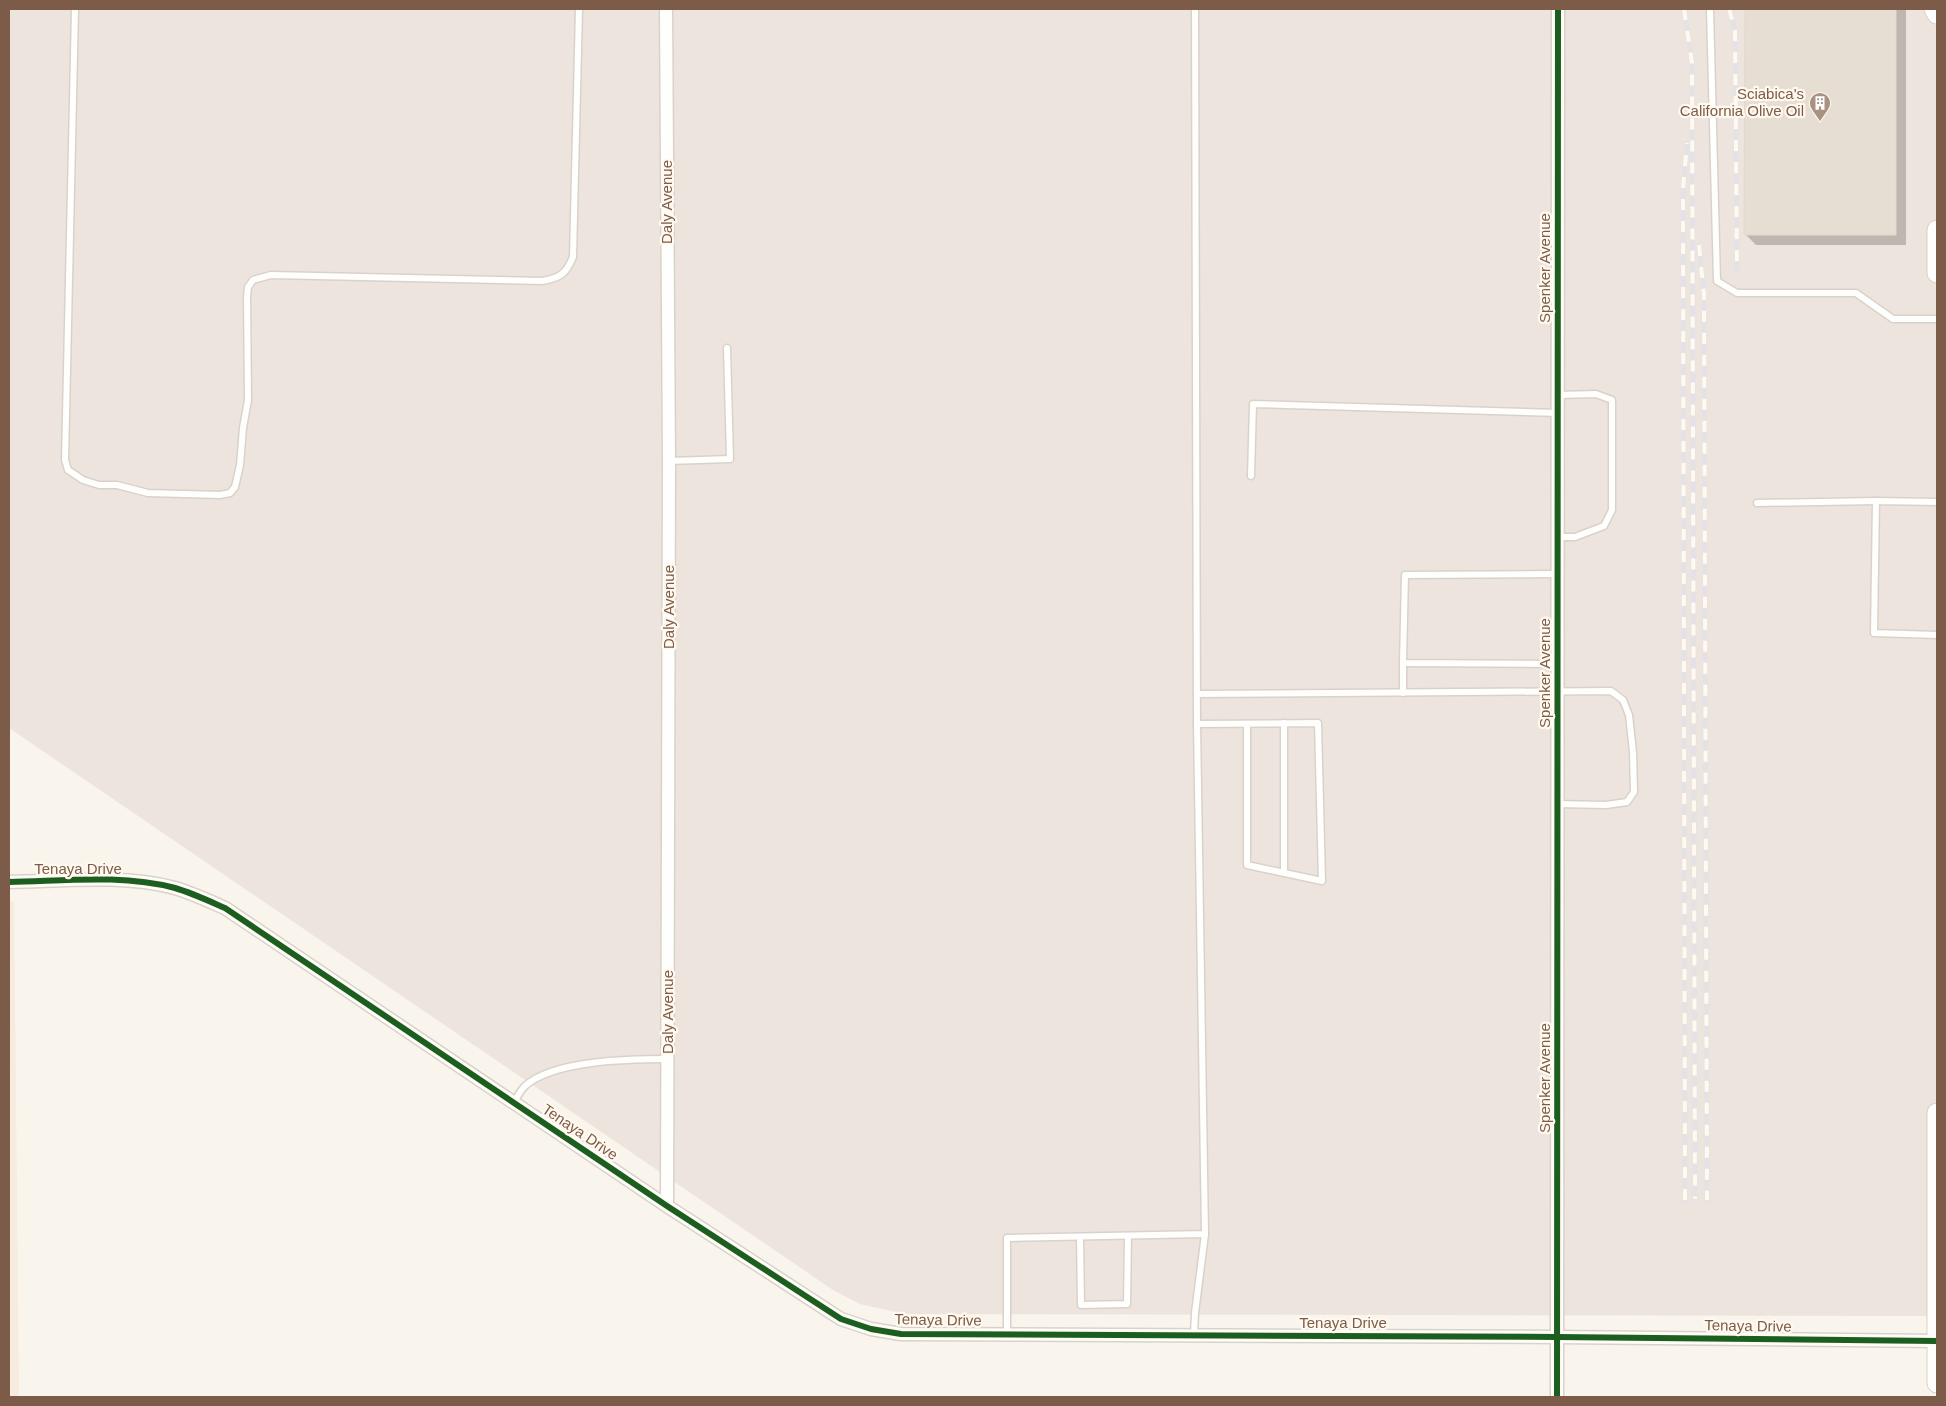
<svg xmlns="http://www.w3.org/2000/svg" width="1946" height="1406" viewBox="0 0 1946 1406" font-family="Arial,sans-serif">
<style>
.residential{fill:#f6ebdc}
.industrial{fill:#ede5dd}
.shadow{fill:#0003}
.building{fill:#e6ddd3;stroke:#e3d8ce}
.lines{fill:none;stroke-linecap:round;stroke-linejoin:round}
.service-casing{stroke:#d9d2ca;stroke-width:9}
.minor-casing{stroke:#d9d2ca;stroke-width:15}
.secondary-casing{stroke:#d9d1c8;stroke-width:21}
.service{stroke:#fefefc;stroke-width:6}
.minor{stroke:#fefefc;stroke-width:12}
.secondary{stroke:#fefefc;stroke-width:19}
.rail-casing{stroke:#e5e2e6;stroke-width:5.5}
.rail{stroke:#fff9f0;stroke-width:4;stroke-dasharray:11;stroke-linecap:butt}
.cycleway-casing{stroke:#fff9f0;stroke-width:9}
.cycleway{stroke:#1b5e20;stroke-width:6}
.labels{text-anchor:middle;stroke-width:4.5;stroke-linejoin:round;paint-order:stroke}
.poi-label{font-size:15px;fill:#7c5c48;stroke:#fff9f0;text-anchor:end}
.street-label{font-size:15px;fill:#7c5c48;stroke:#fff9f0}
</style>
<rect width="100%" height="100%" fill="#f9f5ec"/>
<!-- residential -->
<polygon class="residential" points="9,901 14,901 19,1397 9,1397"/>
<!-- industrial -->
<polygon class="industrial" points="9,9 1937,9 1937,1316 904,1314 860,1304 833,1290 9,728"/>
<!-- shadow -->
<polygon class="shadow" points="1746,9 1906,9 1906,245 1756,245 1746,235"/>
<!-- building -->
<polygon class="building" points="1745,9 1896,9 1896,235 1744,235"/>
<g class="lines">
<!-- service casing -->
<g class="service-casing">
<g id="service">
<path d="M75,9L65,460L68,470L83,480L99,485H117L148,493L220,495L230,493L235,487L240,465L243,428L248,400L247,296L248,287L253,280L271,275L542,281C560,278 566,274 573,257L579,9"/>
<polyline points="1195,9 1197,724"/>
<polyline points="1710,9 1717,281 1737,293 1856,293 1893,319 1937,319"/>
<polyline points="1558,395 1596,394 1612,400 1612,510 1604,526 1575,537 1558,537"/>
<polyline points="669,461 730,459 727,348"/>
<polyline points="1251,476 1253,404 1558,413"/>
<polyline points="1937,502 1876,501 1874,633 1937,635"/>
<polyline points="1757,503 1876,501"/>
<polyline points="1557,574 1405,575 1403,663 1557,664"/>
<polyline points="1403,693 1403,663"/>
<polyline points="1197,694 1611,691 1623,700 1629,715 1633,752 1634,792 1627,802 1606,805 1557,804"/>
<polyline points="1284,723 1284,873"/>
<path d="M514,1102C517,1097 521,1090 525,1086C554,1060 630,1059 668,1059"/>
<polyline points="1080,1237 1081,1305 1127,1304 1128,1236"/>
<polyline points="1007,1334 1007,1238 1205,1234 1197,724 1318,723 1322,881 1247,865 1247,724"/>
<polyline points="1194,1335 1195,1313 1205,1234"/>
</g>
</g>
<!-- minor casing -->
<g class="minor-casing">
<g id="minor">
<polyline points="666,9 669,461 667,1206"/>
<path d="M9,882C64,881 121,874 175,888C192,893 209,901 225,908L667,1206L841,1319L871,1329L901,1334L1557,1337L1937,1341"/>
<polyline points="1557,1397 1558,9"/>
</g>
</g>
<!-- secondary casing -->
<g class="secondary-casing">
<g id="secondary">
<polyline points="1934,9 1937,14"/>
<polyline points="1937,230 1937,273"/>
<polyline points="1937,1113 1937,1383"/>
</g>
</g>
<!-- service -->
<use href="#service" class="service"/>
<!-- minor -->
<use href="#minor" class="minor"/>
<!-- secondary -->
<use href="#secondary" class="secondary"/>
<!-- rail casing -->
<g class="rail-casing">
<g id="rail">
<polyline points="1684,9 1692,63 1695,1199"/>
<polyline points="1729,9 1735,29 1737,271"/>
<polyline points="1699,245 1704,295 1707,1200"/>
<polyline points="1685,1200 1683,189 1687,143"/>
</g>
</g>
<!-- rail -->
<use href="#rail" class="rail"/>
<!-- cycleway casing -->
<g class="cycleway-casing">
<g id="cycleway">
<path d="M9,882C64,881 121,874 175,888C192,893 209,901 225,908L667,1206L841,1319L871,1329L901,1334L1557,1337L1937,1341"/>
<polyline points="1557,1397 1558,9"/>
</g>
</g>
<!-- cycleway -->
<use href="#cycleway" class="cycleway"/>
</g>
<!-- icons -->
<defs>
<g id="building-pin" transform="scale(1.125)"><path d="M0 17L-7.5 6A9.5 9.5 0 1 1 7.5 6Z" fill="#a89281" stroke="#fff9f0"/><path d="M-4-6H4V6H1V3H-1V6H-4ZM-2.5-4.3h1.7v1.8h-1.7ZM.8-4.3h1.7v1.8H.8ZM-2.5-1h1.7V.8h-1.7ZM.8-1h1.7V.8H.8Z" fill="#fff"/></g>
</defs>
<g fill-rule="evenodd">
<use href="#building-pin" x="1820" y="103"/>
</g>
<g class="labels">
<!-- poi labels -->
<g class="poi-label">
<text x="1804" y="99">Sciabica's<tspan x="1804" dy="17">California Olive Oil</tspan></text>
</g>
<!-- street labels -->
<g class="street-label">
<text transform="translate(667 202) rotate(-90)" y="5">Daly Avenue</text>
<text transform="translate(1545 268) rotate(-90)" y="5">Spenker Avenue</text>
<text transform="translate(669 607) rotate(-90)" y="5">Daly Avenue</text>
<text transform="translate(1545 673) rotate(-90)" y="5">Spenker Avenue</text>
<text x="78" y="874">Tenaya Drive</text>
<text transform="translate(668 1012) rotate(-90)" y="5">Daly Avenue</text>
<text transform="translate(1545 1078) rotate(-90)" y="5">Spenker Avenue</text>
<text transform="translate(580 1132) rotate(34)" y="5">Tenaya Drive</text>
<text transform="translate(938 1320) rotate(1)" y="5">Tenaya Drive</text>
<text x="1343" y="1328">Tenaya Drive</text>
<text transform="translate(1748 1326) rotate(1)" y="5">Tenaya Drive</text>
</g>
</g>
<!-- border -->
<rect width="1946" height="1406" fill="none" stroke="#7c5c48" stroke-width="20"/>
</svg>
